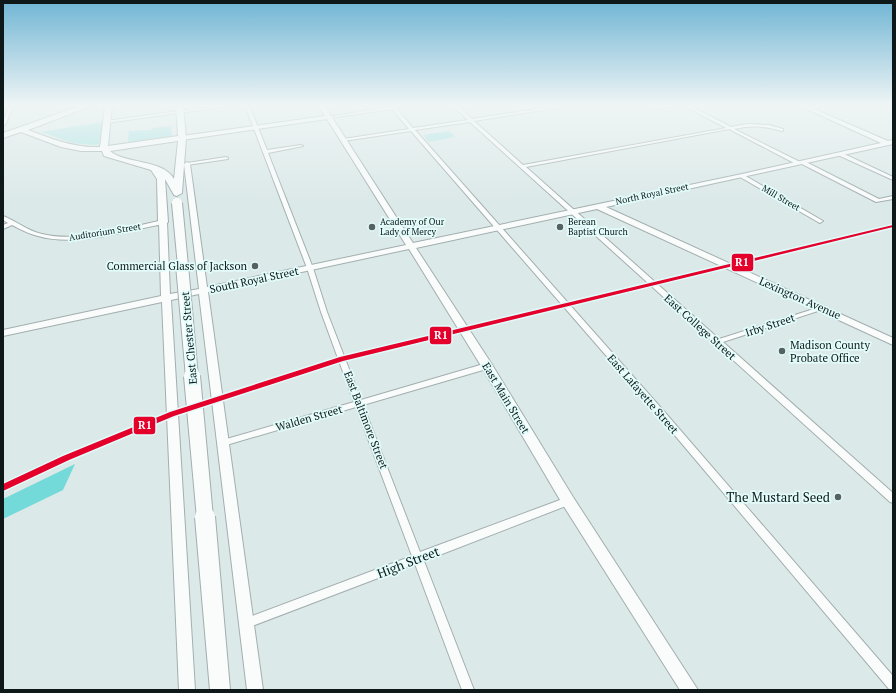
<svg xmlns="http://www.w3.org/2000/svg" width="896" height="693" viewBox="0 0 896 693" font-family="'PT Serif',serif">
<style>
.green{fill:#a6e1e1}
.forest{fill:#73d9d9}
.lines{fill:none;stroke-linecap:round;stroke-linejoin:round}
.street-casing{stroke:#a3aeae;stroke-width:2}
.secondary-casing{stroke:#a3aeae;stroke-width:2}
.highway-casing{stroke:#a3aeae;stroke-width:2}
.street{fill:#fafcfc;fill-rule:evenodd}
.secondary{fill:#fafcfc;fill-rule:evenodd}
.highway{fill:#fafcfc;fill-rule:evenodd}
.highway-bridge-far3-casing{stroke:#a3aeae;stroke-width:12;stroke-linecap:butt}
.highway-bridge-far2-casing{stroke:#a3aeae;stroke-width:14;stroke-linecap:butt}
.highway-bridge-far1-casing{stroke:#a3aeae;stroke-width:18;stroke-linecap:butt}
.highway-bridge-casing{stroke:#a3aeae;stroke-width:22;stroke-linecap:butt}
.highway-bridge-far3{stroke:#fafcfc;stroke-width:10}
.highway-bridge-far2{stroke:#fafcfc;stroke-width:12}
.highway-bridge-far1{stroke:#fafcfc;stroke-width:16}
.highway-bridge{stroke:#fafcfc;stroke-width:20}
.rail-1-casing{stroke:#e2fcfc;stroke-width:3}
.rail-1{fill:#e4002b;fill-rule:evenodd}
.poi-dot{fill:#566161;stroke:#e2fcfc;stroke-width:1.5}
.labels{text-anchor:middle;stroke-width:3.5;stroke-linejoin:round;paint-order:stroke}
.far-street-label{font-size:9px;fill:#0f1818;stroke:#e2fcfc}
.far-poi-label{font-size:9px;fill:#0f1818;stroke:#e2fcfc;text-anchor:start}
.poi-label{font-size:11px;fill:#0f1818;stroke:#e2fcfc;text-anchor:end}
.street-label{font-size:11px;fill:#0f1818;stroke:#e2fcfc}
.near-poi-label{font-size:13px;fill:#0f1818;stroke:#e2fcfc;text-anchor:end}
.near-street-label{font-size:13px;fill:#0f1818;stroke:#e2fcfc}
.line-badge{stroke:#e2fcfc;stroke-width:1.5}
.badge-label{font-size:11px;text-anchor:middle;font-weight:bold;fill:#fff}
</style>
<rect width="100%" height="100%" fill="#dbe9e8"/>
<!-- green -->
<g class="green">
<polygon points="102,122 99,144 95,145 73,143 41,132"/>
<polygon points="171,126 172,136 128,142 129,131 151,130 152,128"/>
<polygon points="449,131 455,137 429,142 423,135"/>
</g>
<!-- forest -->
<polygon class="forest" points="75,464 63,490 3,519 3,499"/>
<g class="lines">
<!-- street casing -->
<g class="street-casing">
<g id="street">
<polygon points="10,105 14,105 5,125 3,126 3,121"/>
<polygon points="223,105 236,105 106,123 104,122 106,121"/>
<polygon points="245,105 249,105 267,150 301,145 303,146 268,153 313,268 327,312 361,400 487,363 491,366 490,368 363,405 420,552 568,497 571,498 573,501 571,504 424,561 474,690 462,690 415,564 247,628 243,627 242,623 243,619 247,618 412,556 356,407 223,446 220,445 219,443 220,441 223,440 354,402 321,312 307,268"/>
<path d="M389,105L394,106L413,105L396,108L413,128L468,120L452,105H457L472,119L562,105H574L474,121L523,165L726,128L683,105H689L731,127L747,124L769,125L783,129V131H782C765,126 752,125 734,129L800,162V164H796L729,129L526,167L719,339L820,307H824L825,308L824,309L723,342L893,493V503L890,502L470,122L415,130L662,409L893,676V690L889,689L656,413L411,131L343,141L341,140L343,139L409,129L392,109L329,118L327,117L391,107Z"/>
<polygon points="669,105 681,105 653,110 651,109"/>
<polygon points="819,105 827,105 808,110 806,109"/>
<polygon points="838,153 842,153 893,177 893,180 838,155"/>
<polygon points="226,157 228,158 228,159 187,165 185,164 187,163"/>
<polygon points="800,161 804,161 879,199 893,196 893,199 876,202 800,163"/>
<polygon points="740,175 744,175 823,221 820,223 818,222 740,177"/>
<path d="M3,216C16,221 28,231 42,234C80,243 126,228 163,220L166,222L163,224C125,231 76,247 38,236C29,234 20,229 12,225L3,229V225L8,223L3,220Z"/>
</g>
</g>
<!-- secondary casing -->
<g class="secondary-casing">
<polygon id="secondary" points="319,105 324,105 413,243 742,174 881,143 798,105 805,105 888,141 893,140 893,144 606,207 893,338 893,345 597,209 416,248 491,363 573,497 698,690 680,690 563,505 483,369 409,249 208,292 263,690 247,690 199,294 171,300 195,690 179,690 162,302 3,336 3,330 161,296 159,222 163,220 167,222 170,294 199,289 184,164 187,162 190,164 207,287 406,245 327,119 182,140 179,138 182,136 325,116"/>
</g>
<!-- highway casing -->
<g class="highway-casing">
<path id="highway" d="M83,105H94L28,130C52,139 74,148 100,147L105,105H112L108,146L178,136L176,105H183L186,138L182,193L177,196L174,195L165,179L168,222L166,224L163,225L158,222L157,179L151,170L104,156L102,151H81L61,147L21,132L3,138V133ZM178,141L174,179C163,159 124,164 110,151Z"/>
</g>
<!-- street -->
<use href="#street" class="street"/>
<!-- secondary -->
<use href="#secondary" class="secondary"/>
<!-- highway -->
<use href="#highway" class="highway"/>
<!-- highway-bridge-far3 casing -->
<g class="highway-bridge-far3-casing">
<polyline id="highway-bridge-far3" points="177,203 183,266"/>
</g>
<!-- highway-bridge-far2 casing -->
<g class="highway-bridge-far2-casing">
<polyline id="highway-bridge-far2" points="182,265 192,377"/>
</g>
<!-- highway-bridge-far1 casing -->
<g class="highway-bridge-far1-casing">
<polyline id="highway-bridge-far1" points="192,376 205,518"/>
</g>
<!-- highway-bridge casing -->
<g class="highway-bridge-casing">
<polyline id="highway-bridge" points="205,517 220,690"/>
</g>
<!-- highway-bridge-far3 -->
<use href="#highway-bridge-far3" class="highway-bridge-far3"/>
<!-- highway-bridge-far2 -->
<use href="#highway-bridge-far2" class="highway-bridge-far2"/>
<!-- highway-bridge-far1 -->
<use href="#highway-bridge-far1" class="highway-bridge-far1"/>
<!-- highway-bridge -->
<use href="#highway-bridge" class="highway-bridge"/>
<!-- rail-1 casing -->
<g class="rail-1-casing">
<polygon id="rail-1" points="893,225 893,227 343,361 174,416 69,460 3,491 3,484 63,456 170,412 340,357"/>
</g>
<!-- rail-1 -->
<use href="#rail-1" class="rail-1"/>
</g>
<!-- sky -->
<linearGradient id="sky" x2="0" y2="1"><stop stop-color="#70b5d4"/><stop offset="0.52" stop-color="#eff5f5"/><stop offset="1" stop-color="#eff5f5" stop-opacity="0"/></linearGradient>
<rect width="896" height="202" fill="url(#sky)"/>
<!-- markers -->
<g class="poi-dot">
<circle cx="372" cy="227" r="4"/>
<circle cx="560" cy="227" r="4"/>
<circle cx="255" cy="266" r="4"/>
<circle cx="782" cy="351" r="4"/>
<circle cx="838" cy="497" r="4"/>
</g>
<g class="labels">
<!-- far-street labels -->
<g class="far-street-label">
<text transform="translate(652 194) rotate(-12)" y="3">North Royal Street</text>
<text transform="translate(781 198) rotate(30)" y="3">Mill Street</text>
<text transform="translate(105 232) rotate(-9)" y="3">Auditorium Street</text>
</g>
<!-- far-poi labels -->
<g class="far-poi-label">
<text x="380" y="225">Academy of Our<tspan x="380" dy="10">Lady of Mercy</tspan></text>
<text x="568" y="225">Berean<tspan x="568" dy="10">Baptist Church</tspan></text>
</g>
<!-- poi labels -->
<g class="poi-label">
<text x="247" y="270">Commercial Glass of Jackson</text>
<text x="790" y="349" text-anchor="start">Madison County<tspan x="790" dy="13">Probate Office</tspan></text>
</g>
<!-- street labels -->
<g class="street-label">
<text transform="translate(254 280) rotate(-12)" y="4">South Royal Street</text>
<text transform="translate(800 298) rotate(24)" y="4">Lexington Avenue</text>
<text transform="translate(770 325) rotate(-18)" y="4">Irby Street</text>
<text transform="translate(700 327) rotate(42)" y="4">East College Street</text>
<text transform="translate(189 338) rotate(-95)" y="4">East Chester Street</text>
<text transform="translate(643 394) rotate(49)" y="4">East Lafayette Street</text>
<text transform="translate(506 398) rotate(59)" y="4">East Main Street</text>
<text transform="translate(309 418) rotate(-16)" y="4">Walden Street</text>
<text transform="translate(366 420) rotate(69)" y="4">East Baltimore Street</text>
</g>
<!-- near-poi labels -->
<g class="near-poi-label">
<text x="830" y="502">The Mustard Seed</text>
</g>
<!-- near-street labels -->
<g class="near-street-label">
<text transform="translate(408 562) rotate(-21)" y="5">High Street</text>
</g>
</g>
<g class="line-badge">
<rect x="731" y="253" width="23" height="19" rx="4" fill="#e4002b"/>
<rect x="429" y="326" width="23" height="19" rx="4" fill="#e4002b"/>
<rect x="133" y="416" width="23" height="19" rx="4" fill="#e4002b"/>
</g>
<g class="badge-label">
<text x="742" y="266">R1</text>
<text x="441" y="339">R1</text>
<text x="145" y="429">R1</text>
</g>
<!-- border -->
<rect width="896" height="693" fill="none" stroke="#0f1818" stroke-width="8"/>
</svg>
